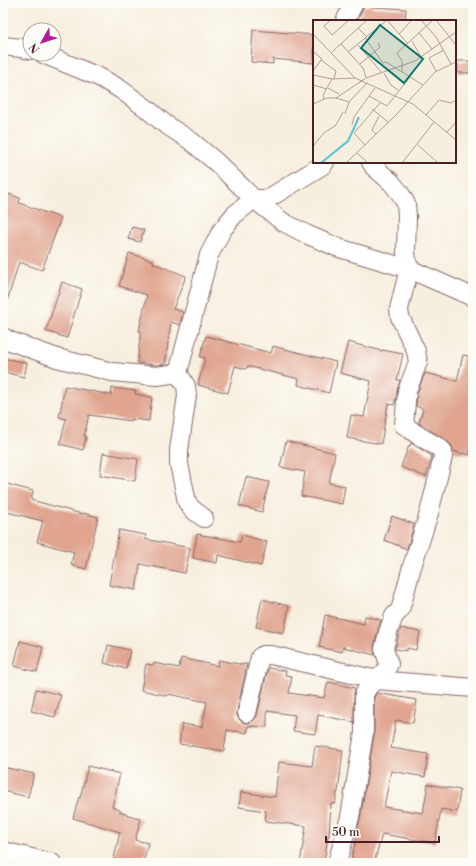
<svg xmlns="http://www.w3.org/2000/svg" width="476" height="866" viewBox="0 0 476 866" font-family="'Libre Bodoni',serif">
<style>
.building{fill:#e0a48f}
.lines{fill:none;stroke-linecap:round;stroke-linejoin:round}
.street-casing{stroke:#87686a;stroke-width:20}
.street{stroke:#fff;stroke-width:18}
.inset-river{fill:none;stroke:#5ac2d6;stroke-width:2}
.inset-road{fill:none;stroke:#b29c96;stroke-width:1}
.view{fill:#0f766e;fill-opacity:0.15;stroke:#0f766e;stroke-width:2}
.inset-edge{fill:none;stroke:#4a1f2b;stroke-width:2}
</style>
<rect width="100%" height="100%" fill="#fdfcf7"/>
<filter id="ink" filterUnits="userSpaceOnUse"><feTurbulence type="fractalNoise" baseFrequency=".025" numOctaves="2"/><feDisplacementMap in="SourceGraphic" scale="8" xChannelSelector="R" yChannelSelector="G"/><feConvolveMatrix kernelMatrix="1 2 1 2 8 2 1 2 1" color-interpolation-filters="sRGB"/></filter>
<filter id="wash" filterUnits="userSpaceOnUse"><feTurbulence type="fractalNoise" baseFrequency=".012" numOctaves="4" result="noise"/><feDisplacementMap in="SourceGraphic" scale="16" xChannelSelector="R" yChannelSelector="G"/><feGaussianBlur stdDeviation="0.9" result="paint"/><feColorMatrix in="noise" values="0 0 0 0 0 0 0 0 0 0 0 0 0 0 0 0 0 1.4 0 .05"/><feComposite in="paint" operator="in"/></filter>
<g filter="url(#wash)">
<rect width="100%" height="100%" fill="#f7efde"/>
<g id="blocks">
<!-- building -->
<g class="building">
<polygon points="372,5 372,7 406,9 405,21 357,21 364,6"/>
<polygon points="253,30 314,35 314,63 273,59 273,64 251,62"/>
<polygon points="457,61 473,61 473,73 458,73"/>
<polygon points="3,192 20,198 19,203 61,218 42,270 19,262 6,305 3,305"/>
<polygon points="132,227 144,230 140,242 128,239"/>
<polygon points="129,253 154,261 153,263 186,276 173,309 183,312 180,325 171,322 165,364 157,365 137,363 141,331 139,331 147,295 119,286"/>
<polygon points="62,282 82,289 67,338 46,331"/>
<polygon points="206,336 271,353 273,346 336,362 329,393 298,385 299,379 247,366 246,369 235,366 228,393 198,385 205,358 200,357"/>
<polygon points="348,342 382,351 382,350 403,354 397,380 400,380 397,390 396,398 394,405 388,404 381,444 347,438 351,415 364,417 371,381 340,373"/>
<polygon points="463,355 473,357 473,441 469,455 463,453 462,454 453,451 452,446 447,441 419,423 423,409 416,406 417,393 425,373 457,381"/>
<polygon points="3,358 27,363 24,377 3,372"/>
<polygon points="65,386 111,395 112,388 136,391 135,394 152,397 149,421 132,419 132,421 89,415 84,436 86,437 83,450 60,444 66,419 59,417"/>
<polygon points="286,441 335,453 329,483 345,486 342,504 301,496 305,472 280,467"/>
<polygon points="411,443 432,456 426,477 401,467 409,445 410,446"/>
<polygon points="103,453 138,459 135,481 100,475"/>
<polygon points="246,477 269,482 262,512 239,506"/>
<polygon points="3,483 33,491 31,500 82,514 83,513 98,517 86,569 71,565 74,552 37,542 43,521 3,511"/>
<polygon points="392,516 414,524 407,549 384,540"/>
<polygon points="119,530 146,535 145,539 190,548 185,573 140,564 136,590 109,585"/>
<polygon points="197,534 240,542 242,535 267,542 261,566 218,555 217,563 193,558"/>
<polygon points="262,599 289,606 284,633 256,627"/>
<polygon points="325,615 364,624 365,616 381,620 378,630 374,647 375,655 343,647 342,652 319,647"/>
<polygon points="401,628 420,632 416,650 407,648 407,651 395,649"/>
<polygon points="20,641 43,647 37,672 14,666"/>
<polygon points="108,645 130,650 126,669 104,663"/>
<polygon points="181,658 218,666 219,660 244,665 244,664 247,664 237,711 237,716 240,720 244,723 250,723 254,720 257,716 268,668 286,671 285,675 292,676 289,693 324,698 328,682 355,688 354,694 354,722 318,715 315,734 293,731 295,715 267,711 267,727 248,726 247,733 227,730 224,751 179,744 182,724 202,727 207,702 168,694 168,696 141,690 146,664 153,665 154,663 179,668"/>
<polygon points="36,689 61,695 55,717 31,711"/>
<polygon points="377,693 417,700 413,723 396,720 391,748 428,754 425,777 391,771 384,807 423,813 428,784 460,790 457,812 441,809 435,843 382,834 374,863 368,863 351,858 358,833 356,833 360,819 374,735 374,697"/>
<polygon points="315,746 343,750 338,792 337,792 335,804 331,803 329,836 328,836 324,863 300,863 306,826 265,821 266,811 239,807 241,792 275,797 279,762 312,766"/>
<polygon points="88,766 120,774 112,807 120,810 120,812 141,819 135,840 148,843 143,863 113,863 120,832 73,818 79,797 80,798"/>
<polygon points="3,767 34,774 28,797 3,791"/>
</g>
</g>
</g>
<g filter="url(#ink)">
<use href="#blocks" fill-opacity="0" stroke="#87686a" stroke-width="1"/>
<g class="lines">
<!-- street casing -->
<g class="street-casing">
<g id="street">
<polyline points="345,21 354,3"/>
<polyline points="3,46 21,48 30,50"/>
<polyline points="43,54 99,77 120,89 146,108 165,124 191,141 216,162 254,199 283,222 308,235 339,248 409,269 473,297"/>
<polyline points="3,337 10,341 57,358 112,372 157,376 178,373 209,255 222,230 234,215 254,199 267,199 274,195 323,165 325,162"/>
<polyline points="178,373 186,386 187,395 179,450 179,464 187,502 192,509 204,518"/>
<polyline points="247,713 260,657 263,655 271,655 377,680 473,688"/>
<polyline points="3,851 52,863"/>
<path d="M337,863L350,817L364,733V694L369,686L385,672L389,664L384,649L388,632L394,616L400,610L403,600L411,570L429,513L443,457V451C436,444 426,441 418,435C413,432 409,428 404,425L407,391L418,362L416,351L400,317L399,309L409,269L407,260L406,252L407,216L406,204L400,193L391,182L374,167L371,162"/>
</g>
</g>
<!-- street -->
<use href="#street" class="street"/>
</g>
</g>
<!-- overview -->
<g transform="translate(313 20)">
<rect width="143" height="143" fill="#f7efde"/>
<path class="inset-river" d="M8,143L35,121L46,97"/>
<path class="inset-road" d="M18,0L11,6L19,15L36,0M74,0L95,24M108,0L123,17L138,44M123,0L143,25M45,8L54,17M106,13L119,29M0,14L42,58L100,84L143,120M86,14L99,0M52,18L70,43L73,42L110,65M99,21L108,37M28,24L50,48L53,57M45,25L69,53M0,31L9,39L0,51M19,32L54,0M35,32L74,0M8,40L23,51L21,59M47,44L67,27L65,23M123,51L116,38L131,30M89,52V41L84,33L120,0M71,53L78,65L85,70M0,55L19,59L42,58M0,65L14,69M15,68L26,74M56,76L74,86L96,58M23,78L36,82M11,79L10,75L19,59M0,84L14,78H23L53,58L102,41L143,12M59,89L75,102M32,94L36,82L54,63M113,95L126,80L138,83L143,80M39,105L41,97L62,68M134,112L143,102M63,114L59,110L66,96M52,125L41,113L67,83M105,125L125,143M0,126L11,113L23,105L30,92M44,133L55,143M33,143L83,95L122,52L143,42M89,143L121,102"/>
<path class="view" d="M67,5L110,39L91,63L48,28Z"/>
<rect width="143" height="143" class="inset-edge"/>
</g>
<!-- margin -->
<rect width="476" height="866" fill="none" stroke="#fdfcf7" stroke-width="16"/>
<!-- north arrow -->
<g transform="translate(42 42) rotate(231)"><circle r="19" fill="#fdfcf7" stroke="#b5a4a5"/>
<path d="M0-3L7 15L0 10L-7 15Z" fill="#b5179e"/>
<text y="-6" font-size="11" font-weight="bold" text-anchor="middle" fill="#4a1f2b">N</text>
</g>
<!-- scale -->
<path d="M326 836v6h113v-6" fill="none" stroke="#4a1f2b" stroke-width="2"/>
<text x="332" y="836" font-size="12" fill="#4a1f2b" stroke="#fdfcf7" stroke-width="3" paint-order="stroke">50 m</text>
</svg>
